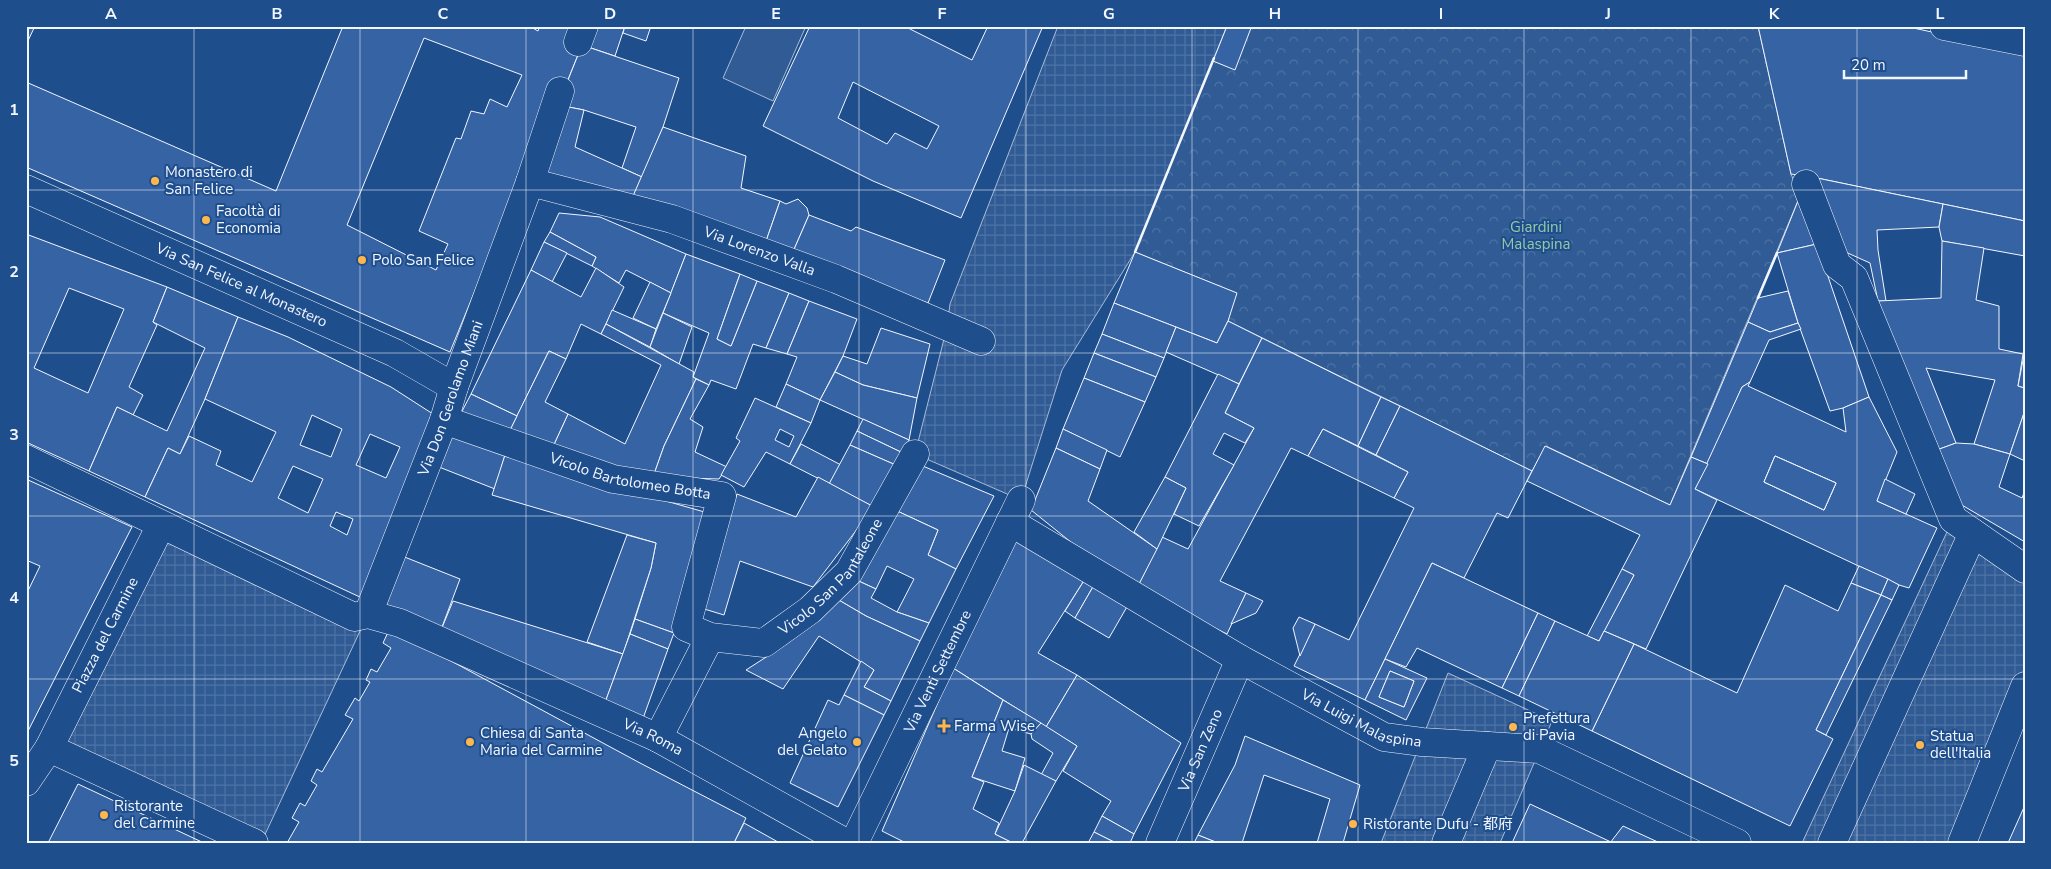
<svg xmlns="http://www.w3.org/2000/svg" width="2051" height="869" viewBox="0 0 2051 869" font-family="'Nunito Sans','Noto Sans SC',sans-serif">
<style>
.built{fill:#305b95;stroke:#a8bbd7}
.park{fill:url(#park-crowns);stroke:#a8bbd7}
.plaza{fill:url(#plaza-grid);stroke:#a8bbd7}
.building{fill:#3563a3;stroke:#f2f6ff;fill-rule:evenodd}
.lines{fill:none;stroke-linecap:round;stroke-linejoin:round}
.minor-casing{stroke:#f2f6ff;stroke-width:29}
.minor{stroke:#1f4e8c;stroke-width:28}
.wall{stroke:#f2f6ff;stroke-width:2.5}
.grid{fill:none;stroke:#f2f6ff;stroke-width:1;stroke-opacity:0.55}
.poi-dot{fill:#ffb74d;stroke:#1f4e8c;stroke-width:2}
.labels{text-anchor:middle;stroke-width:4;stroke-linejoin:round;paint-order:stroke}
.poi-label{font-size:15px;fill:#f2f6ff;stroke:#1f4e8c;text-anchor:start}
.park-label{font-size:15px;fill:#97c8a6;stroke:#1f4e8c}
.street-label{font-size:15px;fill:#f2f6ff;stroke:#1f4e8c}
.neatline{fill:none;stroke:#f2f6ff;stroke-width:2}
.grid-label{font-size:16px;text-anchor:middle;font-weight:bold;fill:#f2f6ff}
</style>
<defs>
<pattern id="park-crowns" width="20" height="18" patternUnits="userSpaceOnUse" patternTransform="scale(1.25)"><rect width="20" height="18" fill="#305b95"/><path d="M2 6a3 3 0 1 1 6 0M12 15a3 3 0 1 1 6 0" fill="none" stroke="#4e73a5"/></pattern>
<pattern id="plaza-grid" width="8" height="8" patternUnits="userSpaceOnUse" patternTransform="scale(1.25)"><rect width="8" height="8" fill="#305b95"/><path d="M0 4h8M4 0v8" fill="none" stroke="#4e73a5"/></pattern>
</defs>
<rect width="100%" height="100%" fill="#1f4e8c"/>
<!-- built -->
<polygon class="built" points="746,26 806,26 773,101 723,78"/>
<!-- park -->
<polygon class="park" points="1227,26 1758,26 1791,174 1800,196 1670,505 1546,446 1532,471 1228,321 1236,293 1135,252"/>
<!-- plaza -->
<g class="plaza">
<polygon points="1058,26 1227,26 1135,252 1062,370 1021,500 915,454 947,327 950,304"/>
<polygon points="1953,519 2025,569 2025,686 1962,843 1802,843"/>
<polygon points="161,525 368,614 261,843 49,748"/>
<polygon points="1448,673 1552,721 1500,843 1381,843"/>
</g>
<!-- building -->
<g class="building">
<polygon points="26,26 35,26 26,45"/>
<path d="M343,26H529L538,31L540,26H579L582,45L563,92L511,202L450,352L26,167V82L276,191ZM424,38L522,75L507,107L490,99L484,114L471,111L461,139L456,138L419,231L448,244L436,270L347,225Z"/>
<polygon points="587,26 625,26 615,56 582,45"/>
<polygon points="625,26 651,26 646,41 623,33"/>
<path d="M810,26H904L972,60L988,26H1043L961,218L873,181L763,126ZM853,82L939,126L927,149L895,133L887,144L838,118Z"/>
<polygon points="1227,26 1251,28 1235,70 1213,61"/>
<polygon points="1758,26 1904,26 2025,52 2025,221 1817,178 1791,174"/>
<polygon points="582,45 679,78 663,127 642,177 622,168 636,127 584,110 558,105"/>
<polygon points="558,105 584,110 575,147 642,177 629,205 541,175"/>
<polygon points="663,127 746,156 741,188 780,201 765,244 633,196"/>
<polygon points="1817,178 1943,204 1939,227 1877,230 1878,250 1886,301 1878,301 1870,263 1841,250"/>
<polygon points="1800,196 1817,244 1777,253"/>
<polygon points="798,199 807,208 809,215 792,254 765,244 780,201 786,204"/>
<polygon points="1943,204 2025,221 2025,256 1942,241 1939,227"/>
<polygon points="559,213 600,217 686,254 671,293 626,270 619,283 592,266 596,257 550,232"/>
<polygon points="809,215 851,231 856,227 945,260 928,303 792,254"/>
<polygon points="550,232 596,257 592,266 544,242"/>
<path d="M26,234L167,287L153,322L157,325L129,387L143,395L133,415L117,407L89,471L26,442ZM69,288L124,309L88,393L34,368Z"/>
<polygon points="1942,241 1984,248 1976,300 1999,306 1999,349 2023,354 2018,386 2025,388 2025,410 2010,454 1974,444 1995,380 1926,368 1956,443 1934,451 1886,343 1878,301 1941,298"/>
<polygon points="544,242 567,253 552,282 531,270"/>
<polygon points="1817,244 1869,397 1843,408 1830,411 1798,323 1777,253"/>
<polygon points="1135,252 1237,293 1228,321 1217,343 1114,303"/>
<polygon points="686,254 740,274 717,339 731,346 757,281 789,293 766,348 753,344 736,389 711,380 709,385 693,377 709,333 663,313"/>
<polygon points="596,268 624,287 601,334 581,324 566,359 549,351 517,416 471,394 531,270 581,297"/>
<polygon points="740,274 757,281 731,346 717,339"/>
<polygon points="650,282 671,293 656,329 633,318"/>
<polygon points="167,287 238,317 205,399 180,454 168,448 145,497 89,471 117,407 167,431 205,348 153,322"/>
<polygon points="1788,291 1798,323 1770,332 1748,322 1758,298"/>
<polygon points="789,293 809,301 787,354 766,348"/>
<polygon points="809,301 857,319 843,356 820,400 786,384 797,357 787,354"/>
<polygon points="1114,303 1176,327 1164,358 1102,334"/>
<polygon points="612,310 656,329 650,347 606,324"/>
<polygon points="663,313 692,327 679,364 650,347"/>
<path d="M238,317L288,337L391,387L433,414L362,598L145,497L168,448L180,454L189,436L221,451L216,465L252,482L276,432L205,399ZM312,415L342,429L331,457L300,445ZM370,434L400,447L386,478L356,465ZM293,466L323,479L308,513L278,498ZM336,512L353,519L347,535L330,526Z"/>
<polygon points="1228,321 1262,338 1239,384 1166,352 1176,327 1217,343"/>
<polygon points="1748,322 1770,332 1798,323 1801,329 1769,340 1750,382 1742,387 1708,464 1691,457"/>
<polygon points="606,324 694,372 693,377 696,379 664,446 653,477 550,453 568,414 625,444 661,365 601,334"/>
<polygon points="881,328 930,344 917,398 863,385 835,372 843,356 867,364"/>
<polygon points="1102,334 1164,358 1156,377 1094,353"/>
<polygon points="1262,338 1381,397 1358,446 1323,429 1308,456 1291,448 1220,581 1246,593 1227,634 1136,590 1162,537 1188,549 1254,428 1225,413"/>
<polygon points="2025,350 2025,388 2018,386"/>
<polygon points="549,351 566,359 545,402 568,414 550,453 506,438"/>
<polygon points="1094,353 1156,377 1145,402 1084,378"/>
<polygon points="835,372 863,385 917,398 909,440 820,400"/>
<polygon points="1218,374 1239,384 1225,413 1254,428 1245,443 1224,433 1213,454 1234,465 1199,526 1174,514 1186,488 1165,477"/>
<polygon points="1084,378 1145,402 1120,457 1063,429"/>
<polygon points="696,379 709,385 690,419 703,427 695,452 727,467 719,479 653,477 664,446"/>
<path d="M1750,382L1748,386L1846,432L1843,408L1869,397L1897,452L1877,501L1937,528L1909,588L1899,585L1695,489L1742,387ZM1775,456L1836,483L1824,510L1764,482Z"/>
<polygon points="786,384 820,400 811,423 776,407"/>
<polygon points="471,394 517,416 506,438 460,415"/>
<polygon points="1381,397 1400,406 1376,455 1358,446"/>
<path d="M755,398L811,423L790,464L766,452L744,487L721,475L740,441L736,438ZM780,429L794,436L789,447L775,440Z"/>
<polygon points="1400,406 1532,471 1508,518 1497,513 1464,578 1432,563 1365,700 1294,666 1315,624 1349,640 1414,508 1394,498 1408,472 1376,455"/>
<polygon points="2025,410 2025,461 2010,454"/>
<polygon points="863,419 909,440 905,454 857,431"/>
<polygon points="1063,429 1107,450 1100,469 1056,448"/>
<polygon points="1323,429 1408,472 1394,498 1308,456"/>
<polygon points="857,431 905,454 898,466 850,445"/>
<polygon points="453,435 505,455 495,489 439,467"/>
<polygon points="1956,443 1974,444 2010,454 1999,487 2022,498 2025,490 2025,542 1955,501 1934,451"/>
<polygon points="801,444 841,465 829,484 790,464"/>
<polygon points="850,445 898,466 874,507 829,484"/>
<polygon points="1545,446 1670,505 1691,457 1708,464 1695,489 1717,500 1646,649 1604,631 1634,575 1622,569 1640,535 1527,481"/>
<polygon points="1056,448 1100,469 1088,501 1157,549 1139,584 1077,547 1031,510"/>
<polygon points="505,455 708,513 674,633 635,619 651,568 656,543 492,495"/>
<polygon points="1775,456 1836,483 1824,510 1764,482"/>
<polygon points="1775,456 1836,483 1824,510 1764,482"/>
<polygon points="918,464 994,496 956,569 928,555 938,530 895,510"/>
<polygon points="818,477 874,507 813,587 740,561 724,615 701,608 737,494 796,517"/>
<polygon points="1165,477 1186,488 1157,549 1134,532"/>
<polygon points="26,479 132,527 26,735 26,595 40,566 26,560"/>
<polygon points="1885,479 1915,494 1906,514 1877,501"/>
<polygon points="895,510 938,530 928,555 956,569 929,623 897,612 914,579 887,566 876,589 852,578"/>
<polygon points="627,535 656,543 651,568 623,654 587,642"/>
<polygon points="1018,538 1085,579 1038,653 1077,675 1046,727 953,668"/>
<polygon points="402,556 460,579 439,635 379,608"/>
<polygon points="1432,563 1538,613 1502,688 1417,648 1406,667 1385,659"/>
<polygon points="1859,566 1888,579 1881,595 1851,583"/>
<polygon points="1622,569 1634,575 1599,641 1587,636"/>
<polygon points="852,578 876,589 871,598 897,612 929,623 920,641 866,616 837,599"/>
<polygon points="1085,579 1094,585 1075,618 1065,611"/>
<polygon points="1888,579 1899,585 1892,600 1881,595"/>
<polygon points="1851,583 1881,595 1816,730 1833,739 1790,826 1592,731 1634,644 1737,693 1785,585 1838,611"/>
<polygon points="1094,585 1128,605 1109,638 1075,618"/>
<polygon points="1246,593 1263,601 1256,613 1231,624"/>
<polygon points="1881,595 1892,600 1826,735 1816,730"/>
<polygon points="837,599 866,616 920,641 891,701 864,687 874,670 819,636 783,689 746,670 788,643 815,622"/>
<polygon points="453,601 623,654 603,708 439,635"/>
<polygon points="1538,613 1555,621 1519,696 1502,688"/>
<polygon points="1299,617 1315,624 1300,656 1293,628"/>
<polygon points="635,619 674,633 668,649 630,634"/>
<polygon points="1555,621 1599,641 1604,631 1634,644 1592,731 1519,696"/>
<polygon points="390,628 640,763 746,818 734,843 287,843 299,822 292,818 300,803 305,806 317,785 311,781 317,769 322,772 353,719 345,715 355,698 359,701 370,682 366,680 371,669 377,672 391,648 383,643"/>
<polygon points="630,634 668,649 641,724 603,708"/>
<path d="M1385,659L1427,678L1406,720L1365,700ZM1390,671L1414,681L1404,707L1379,697Z"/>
<polygon points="861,661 874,670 864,687 891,701 884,715 844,695"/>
<polygon points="953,668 1003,700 972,777 984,782 973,809 999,823 995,834 1013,843 906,843 882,831"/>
<polygon points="1390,671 1414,681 1404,707 1379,697"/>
<polygon points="1077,675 1181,743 1134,834 1102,816 1111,801 1063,771 1077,746 1046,727"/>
<polygon points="844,695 884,715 838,807 790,783 828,700 839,705"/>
<polygon points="1003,700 1041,723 1031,734 1009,728 1002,751 1025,758 1015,791 972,777"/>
<polygon points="1041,723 1077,746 1056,781 1041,775 1053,753 1032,739 1031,734"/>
<polygon points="1245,736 1360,785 1343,843 1317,843 1330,799 1264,775 1242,843 1218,843 1198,835 1235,765"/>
<polygon points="1024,765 1056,781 1022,843 1013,843 995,834 1015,791"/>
<polygon points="78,784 204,843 48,843"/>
<polygon points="1530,804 1611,842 1512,843"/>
<polygon points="2025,805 2025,843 2008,843"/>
<polygon points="1102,816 1134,834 1130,843 1116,843 1094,832"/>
<polygon points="744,823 778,842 777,843 734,843"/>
<polygon points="1623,826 1660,843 1610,843"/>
<polygon points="1094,832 1116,843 1088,843"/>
<polygon points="1198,835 1218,843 1194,843"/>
</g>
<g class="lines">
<!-- minor casing -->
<g class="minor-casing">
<g id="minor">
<polyline points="1944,26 2025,42"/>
<polyline points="578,42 584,26"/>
<path id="s1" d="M530,182L672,219L836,279L981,341"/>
<polyline points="1806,184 1837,265 1854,278 1953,519 2025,569"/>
<path id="s2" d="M26,189L395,353L454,387"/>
<path id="s3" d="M444,420L613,479L722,496L686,627L710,637L764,643L810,610L849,572L915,454"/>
<path id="s4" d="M26,459L354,617L368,614L400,623L658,738L846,843"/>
<path id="s5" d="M1010,522L1240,659L1384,737L1422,742L1539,749L1737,843"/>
<polyline points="161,525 49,748 254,843"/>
<path id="s6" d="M368,614L444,420L454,387L530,182L560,91"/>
<polyline points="658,738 710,637"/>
<polyline points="26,782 49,748"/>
<path id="s7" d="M854,843L1021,500"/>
<path id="s8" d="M1160,843L1240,659"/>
<polyline points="1446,843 1487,746"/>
<polyline points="1832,843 1973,533"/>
<polyline points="1962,843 2025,686"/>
</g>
</g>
<!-- minor -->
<use href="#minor" class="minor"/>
<!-- wall -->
<g class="wall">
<polyline points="1135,252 1214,58"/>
<polyline points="1758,298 1777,253"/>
</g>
</g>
<!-- grid -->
<path class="grid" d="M194,26V843M360,26V843M526,26V843M693,26V843M859,26V843M1026,26V843M1192,26V843M1358,26V843M1524,26V843M1691,26V843M1857,26V843M26,190H2025M26,353H2025M26,516H2025M26,679H2025"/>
<!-- markers -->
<g class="poi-dot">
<circle cx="155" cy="181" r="5"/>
<circle cx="206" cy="220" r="5"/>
<circle cx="362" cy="260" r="5"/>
<path d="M941.5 718.5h5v5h5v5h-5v5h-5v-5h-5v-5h5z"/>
<circle cx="1513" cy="727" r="5"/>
<circle cx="470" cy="742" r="5"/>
<circle cx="857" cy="742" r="5"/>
<circle cx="1920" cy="745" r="5"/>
<circle cx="104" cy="815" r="5"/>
<circle cx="1353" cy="824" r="5"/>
</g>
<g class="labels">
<!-- poi labels -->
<g class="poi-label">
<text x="165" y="177">Monastero di<tspan x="165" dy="17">San Felice</tspan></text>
<text x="216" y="216">Facoltà di<tspan x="216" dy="17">Economia</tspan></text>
<text x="372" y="265">Polo San Felice</text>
<text x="1523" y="723">Prefettura<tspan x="1523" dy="17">di Pavia</tspan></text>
<text x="954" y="731">Farma Wise</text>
<text x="480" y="738">Chiesa di Santa<tspan x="480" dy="17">Maria del Carmine</tspan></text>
<text x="847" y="738" text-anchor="end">Angelo<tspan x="847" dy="17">del Gelato</tspan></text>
<text x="1930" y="741">Statua<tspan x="1930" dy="17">dell'Italia</tspan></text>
<text x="114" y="811">Ristorante<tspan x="114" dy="17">del Carmine</tspan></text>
<text x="1363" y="829">Ristorante Dufu - 都府</text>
</g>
<!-- park labels -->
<g class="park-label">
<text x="1536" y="232">Giardini<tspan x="1536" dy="17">Malaspina</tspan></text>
</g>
<!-- street labels -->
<g class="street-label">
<text dy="5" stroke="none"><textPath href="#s1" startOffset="240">Via Lorenzo Valla</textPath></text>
<text dy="5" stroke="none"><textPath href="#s2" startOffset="236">Via San Felice al Monastero</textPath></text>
<text dy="5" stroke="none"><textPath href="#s6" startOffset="231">Via Don Gerolamo Miani</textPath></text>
<text dy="5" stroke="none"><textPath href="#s3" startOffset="195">Vicolo Bartolomeo Botta</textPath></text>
<text dy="5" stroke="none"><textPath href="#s3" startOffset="601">Vicolo San Pantaleone</textPath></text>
<text transform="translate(105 635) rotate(-63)" y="5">Piazza del Carmine</text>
<text dy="5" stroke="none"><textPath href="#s7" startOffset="191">Via Venti Settembre</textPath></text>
<text dy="5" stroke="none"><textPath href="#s5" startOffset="404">Via Luigi Malaspina</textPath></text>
<text dy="5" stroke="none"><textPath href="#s4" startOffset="689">Via Roma</textPath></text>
<text dy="5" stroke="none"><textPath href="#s8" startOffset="101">Via San Zeno</textPath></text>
</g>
</g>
<!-- border -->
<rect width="2051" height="869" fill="none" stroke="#1f4e8c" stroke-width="55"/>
<!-- scale -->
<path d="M1844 70v8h122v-8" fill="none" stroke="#f2f6ff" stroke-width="2.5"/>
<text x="1851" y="70" font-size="15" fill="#f2f6ff" stroke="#1f4e8c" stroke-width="4" paint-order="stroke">20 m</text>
<rect x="28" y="28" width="1996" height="814" class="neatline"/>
<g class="grid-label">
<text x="111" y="19">A</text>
<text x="277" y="19">B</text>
<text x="443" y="19">C</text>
<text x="610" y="19">D</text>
<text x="776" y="19">E</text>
<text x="942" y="19">F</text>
<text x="1109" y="19">G</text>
<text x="1275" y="19">H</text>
<text x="1441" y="19">I</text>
<text x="1608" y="19">J</text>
<text x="1774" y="19">K</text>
<text x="1940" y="19">L</text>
<text x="14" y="115">1</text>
<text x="14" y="277">2</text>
<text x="14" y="440">3</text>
<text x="14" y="603">4</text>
<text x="14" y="766">5</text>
</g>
</svg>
